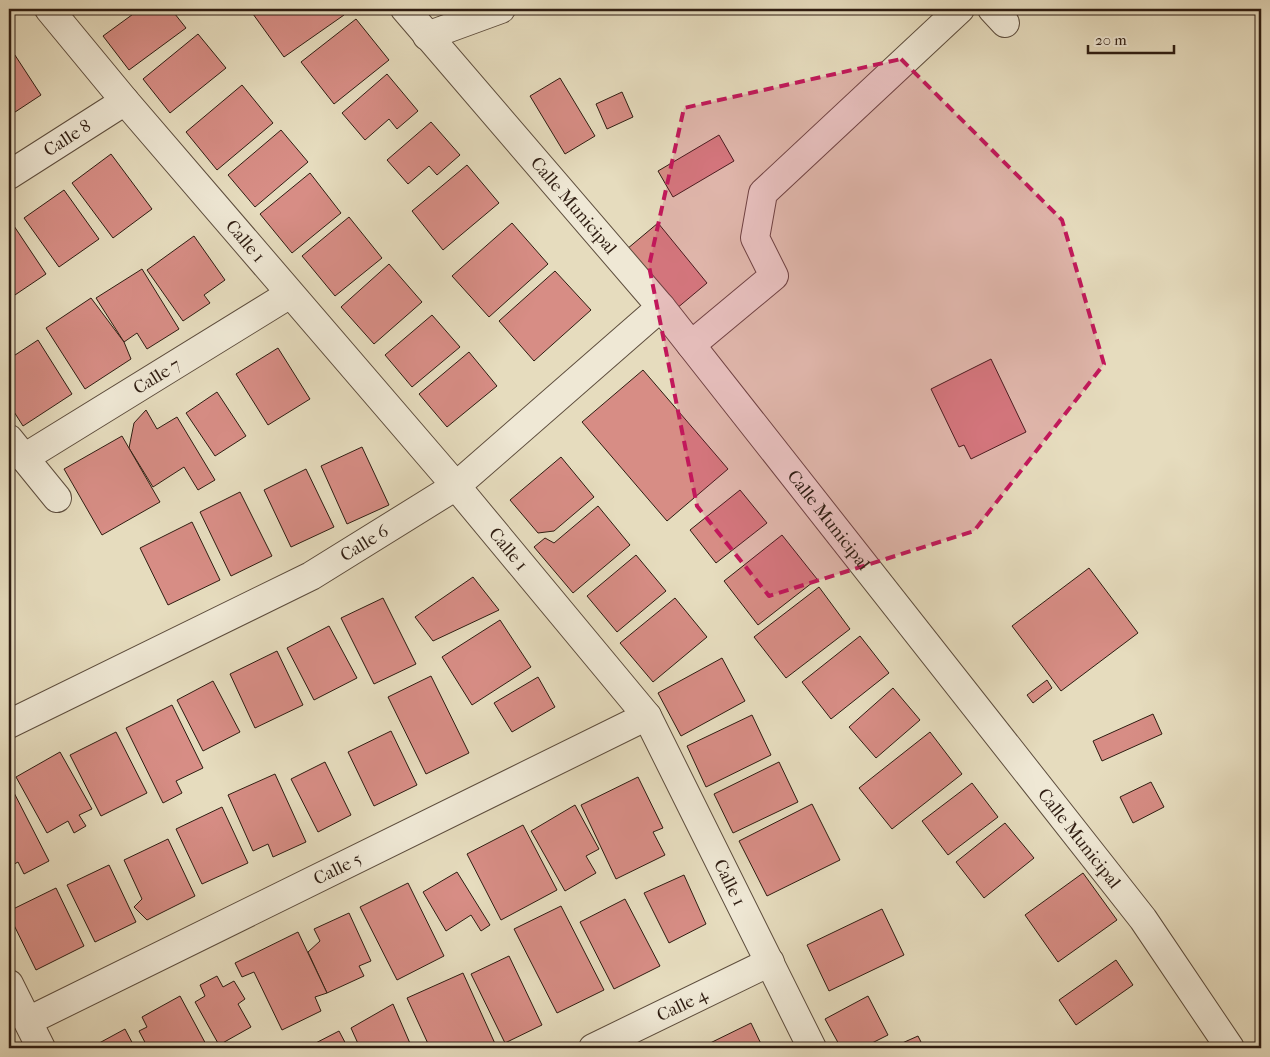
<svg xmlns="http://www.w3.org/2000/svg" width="1270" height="1057" viewBox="0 0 1270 1057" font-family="'IM FELL French Canon',serif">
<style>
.building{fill:#d78d85;stroke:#2f1d12}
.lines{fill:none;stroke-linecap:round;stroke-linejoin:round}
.minor-casing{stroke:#5d4d3d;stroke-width:30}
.minor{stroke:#efe8d5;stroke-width:28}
.marked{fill:#c2185b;fill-opacity:0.2;stroke:#c2185b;stroke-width:4;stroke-dasharray:10 6;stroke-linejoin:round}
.labels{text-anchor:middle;stroke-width:4;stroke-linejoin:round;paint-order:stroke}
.street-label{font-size:18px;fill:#2f1d12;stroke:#efe8d5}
</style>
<rect width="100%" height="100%" fill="#e6dcbe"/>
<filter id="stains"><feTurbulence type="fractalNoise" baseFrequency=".004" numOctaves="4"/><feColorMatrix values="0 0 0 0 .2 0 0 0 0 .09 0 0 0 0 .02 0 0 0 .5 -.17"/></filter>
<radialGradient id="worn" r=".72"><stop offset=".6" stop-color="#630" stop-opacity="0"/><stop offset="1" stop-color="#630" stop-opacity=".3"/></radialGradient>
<!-- building -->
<g class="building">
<polygon points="140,9 171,9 186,28 129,70 103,36"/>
<polygon points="260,9 339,9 344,15 284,57 253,14"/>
<polygon points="356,19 389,60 334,104 301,62"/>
<polygon points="198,34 226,68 170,113 143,79"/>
<polygon points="9,46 41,95 9,116"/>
<polygon points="387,74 418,111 397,129 389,119 365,140 342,113"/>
<polygon points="560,78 595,136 565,154 530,96"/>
<polygon points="242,85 273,123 217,170 186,132"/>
<polygon points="622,92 633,117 607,129 596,104"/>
<polygon points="431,122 460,155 437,175 429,166 408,184 387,160"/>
<polygon points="281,130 308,162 255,207 228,175"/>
<polygon points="719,135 734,161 673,197 658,171"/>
<polygon points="111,154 152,209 113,238 72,183"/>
<polygon points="467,165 499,203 443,250 412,211"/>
<polygon points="310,173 341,213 292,253 260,214"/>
<polygon points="64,190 99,239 59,267 24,218"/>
<polygon points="349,217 382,258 335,296 302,256"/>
<polygon points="12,223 46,274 9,299 9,225"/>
<polygon points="512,223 548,264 489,317 452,276"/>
<polygon points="658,223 707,283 676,309 627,249"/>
<polygon points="194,236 225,280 204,295 210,303 183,321 147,270"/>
<polygon points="389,264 422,302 374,344 341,307"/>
<polygon points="142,269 179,329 147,349 137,333 124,342 96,298"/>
<polygon points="555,271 591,310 534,361 499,321"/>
<polygon points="91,298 124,342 131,359 85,389 46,328"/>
<polygon points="432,315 460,347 412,387 385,355"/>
<polygon points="38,340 72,394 23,426 9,404 9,359"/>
<polygon points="278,348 310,399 268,425 236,374"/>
<polygon points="469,352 497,386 447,427 419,394"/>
<polygon points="991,359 1026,432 971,459 964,445 959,447 931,389"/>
<polygon points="643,370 728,469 667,521 582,422"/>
<polygon points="217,392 246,436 215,456 186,413"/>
<polygon points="146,410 157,429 177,417 215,480 198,490 184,467 153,487 129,448 134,423"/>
<polygon points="122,436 160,502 102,535 64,469"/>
<polygon points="362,447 389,505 347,524 321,466"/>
<polygon points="561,457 594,497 554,531 538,533 510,500"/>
<polygon points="306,469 334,527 291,547 264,490"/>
<polygon points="740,490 767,523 716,563 690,530"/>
<polygon points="240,492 272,556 231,576 200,512"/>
<polygon points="598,506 630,545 573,593 534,547 545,538 554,543"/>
<polygon points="192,522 220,580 168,605 140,548"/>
<polygon points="782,535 817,579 758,625 724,581"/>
<polygon points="636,555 666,591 617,632 587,596"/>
<polygon points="1089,568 1138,633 1061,691 1012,626"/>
<polygon points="473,577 499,610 433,641 415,617"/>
<polygon points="819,587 850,629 786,678 754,637"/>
<polygon points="383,598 416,664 374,684 341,618"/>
<polygon points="675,598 707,637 653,682 620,643"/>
<polygon points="500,620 531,667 472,705 442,657"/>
<polygon points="329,626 357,678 314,700 287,648"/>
<polygon points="860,636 889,673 831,719 802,682"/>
<polygon points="277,651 303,705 255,728 230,674"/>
<polygon points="722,658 745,701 681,736 658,693"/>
<polygon points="431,676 469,753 426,774 388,697"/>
<polygon points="538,677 555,707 512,732 494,703"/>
<polygon points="1047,680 1052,688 1033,703 1027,695"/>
<polygon points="213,681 240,732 203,751 177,700"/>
<polygon points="893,688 920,720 876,758 849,727"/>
<polygon points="172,705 203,768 176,781 182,793 163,803 126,728"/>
<polygon points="1153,714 1162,734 1102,761 1093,741"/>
<polygon points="752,715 771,755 706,787 687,746"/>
<polygon points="391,731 417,785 374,806 348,752"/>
<polygon points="116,732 147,793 101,816 70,755"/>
<polygon points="930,732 962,774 892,829 859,788"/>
<polygon points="60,752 92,809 79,815 86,826 74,833 68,821 47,833 16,777"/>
<polygon points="325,762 351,815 318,832 291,779"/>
<polygon points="779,762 798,802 733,833 714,794"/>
<polygon points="275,774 306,842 273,857 268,844 253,851 228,795"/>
<polygon points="638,777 663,828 653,832 665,855 616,879 581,805"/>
<polygon points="1151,782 1164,807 1133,823 1120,797"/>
<polygon points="9,783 49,861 24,874 18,862 9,867"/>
<polygon points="972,783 998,817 948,855 922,821"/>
<polygon points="812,804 840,860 767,896 739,841"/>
<polygon points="575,805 599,849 586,856 596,873 565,891 531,831"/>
<polygon points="222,807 248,863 202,884 176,829"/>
<polygon points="1005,823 1034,858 984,898 956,862"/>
<polygon points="523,825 557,890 501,920 467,854"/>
<polygon points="168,839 195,896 147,920 134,907 142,899 124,860"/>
<polygon points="109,865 136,922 95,942 67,885"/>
<polygon points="457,872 490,925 481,931 471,915 446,931 423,892"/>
<polygon points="1083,873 1117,920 1058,962 1025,915"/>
<polygon points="684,875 706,924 669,943 644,893"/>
<polygon points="408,883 444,956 397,980 360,907"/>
<polygon points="56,888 84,946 36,970 9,915 9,911"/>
<polygon points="625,899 660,966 614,989 580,922"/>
<polygon points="561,906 604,990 557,1013 514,929"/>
<polygon points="882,909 904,955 829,991 807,945"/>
<polygon points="349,913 371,961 359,966 364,976 327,993 308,952 320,941 314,929"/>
<polygon points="298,932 327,993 315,997 321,1011 282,1030 254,972 242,977 235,963"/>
<polygon points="509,956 542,1025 505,1043 471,974"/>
<polygon points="1116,960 1133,985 1076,1025 1059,1000"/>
<polygon points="463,973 497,1048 430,1048 407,998"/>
<polygon points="217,976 223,987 234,981 245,999 238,1004 251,1027 219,1045 195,1002 205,996 200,985"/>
<polygon points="180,996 208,1048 148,1048 139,1031 147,1027 142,1017"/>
<polygon points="868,996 888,1035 862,1048 841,1048 825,1019"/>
<polygon points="393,1004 412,1048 360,1048 351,1028"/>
<polygon points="751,1023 763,1048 705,1048 704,1046"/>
<polygon points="125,1029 135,1048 90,1048"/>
<polygon points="339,1031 348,1048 306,1048"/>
<polygon points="918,1036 924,1048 891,1048"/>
</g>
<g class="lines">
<!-- minor casing -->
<g class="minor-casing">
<g id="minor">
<path id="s1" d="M49,9L125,101L456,486L647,716L812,1048"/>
<path id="s2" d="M405,9L661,307L1143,919L1230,1048"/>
<polyline points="992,9 1005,23"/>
<polyline points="427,36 501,9"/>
<path id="s3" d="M9,175L125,101"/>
<polyline points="691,345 774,276 755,238 763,193 960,9"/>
<polyline points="9,439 57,498"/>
<path id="s4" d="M24,458L290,294"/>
<path id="s5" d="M9,724L311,576L456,486L661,307"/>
<polyline points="9,984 41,1048"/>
<path id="s6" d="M28,1021L647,716"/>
<path id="s7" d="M593,1048L770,962"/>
</g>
</g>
<!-- minor -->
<use href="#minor" class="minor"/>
</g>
<!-- marked area -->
<path class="marked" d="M901,59L1062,220L1104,364L974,531L769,596L697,506L649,266L684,108Z"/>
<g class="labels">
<!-- street labels -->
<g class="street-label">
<text dy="6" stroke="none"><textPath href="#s3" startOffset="69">Calle 8</textPath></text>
<text dy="6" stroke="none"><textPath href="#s2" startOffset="259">Calle Municipal</textPath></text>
<text dy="6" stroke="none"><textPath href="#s1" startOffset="304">Calle 1</textPath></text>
<text dy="6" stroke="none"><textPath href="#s4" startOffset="156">Calle 7</textPath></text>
<text dy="6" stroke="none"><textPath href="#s2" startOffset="664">Calle Municipal</textPath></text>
<text dy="6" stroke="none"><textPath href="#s5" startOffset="399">Calle 6</textPath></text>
<text dy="6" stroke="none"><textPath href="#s1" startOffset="709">Calle 1</textPath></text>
<text dy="6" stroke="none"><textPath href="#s2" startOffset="1069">Calle Municipal</textPath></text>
<text dy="6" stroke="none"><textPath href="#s6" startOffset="345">Calle 5</textPath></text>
<text dy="6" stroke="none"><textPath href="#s1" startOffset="1112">Calle 1</textPath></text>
<text dy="6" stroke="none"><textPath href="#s7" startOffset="99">Calle 4</textPath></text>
</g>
</g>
<!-- margin -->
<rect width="1270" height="1057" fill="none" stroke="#e6dcbe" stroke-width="30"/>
<rect x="10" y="10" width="1250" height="1037" fill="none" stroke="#2f1d12" stroke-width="2.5"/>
<rect x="15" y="15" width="1240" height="1027" fill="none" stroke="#2f1d12"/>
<!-- scale -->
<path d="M1088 45v8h86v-8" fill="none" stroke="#2f1d12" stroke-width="2.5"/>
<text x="1095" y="45" font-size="15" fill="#2f1d12" stroke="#efe8d5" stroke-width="4" paint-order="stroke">20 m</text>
<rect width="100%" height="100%" filter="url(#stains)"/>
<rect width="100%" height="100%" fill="url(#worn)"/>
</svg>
